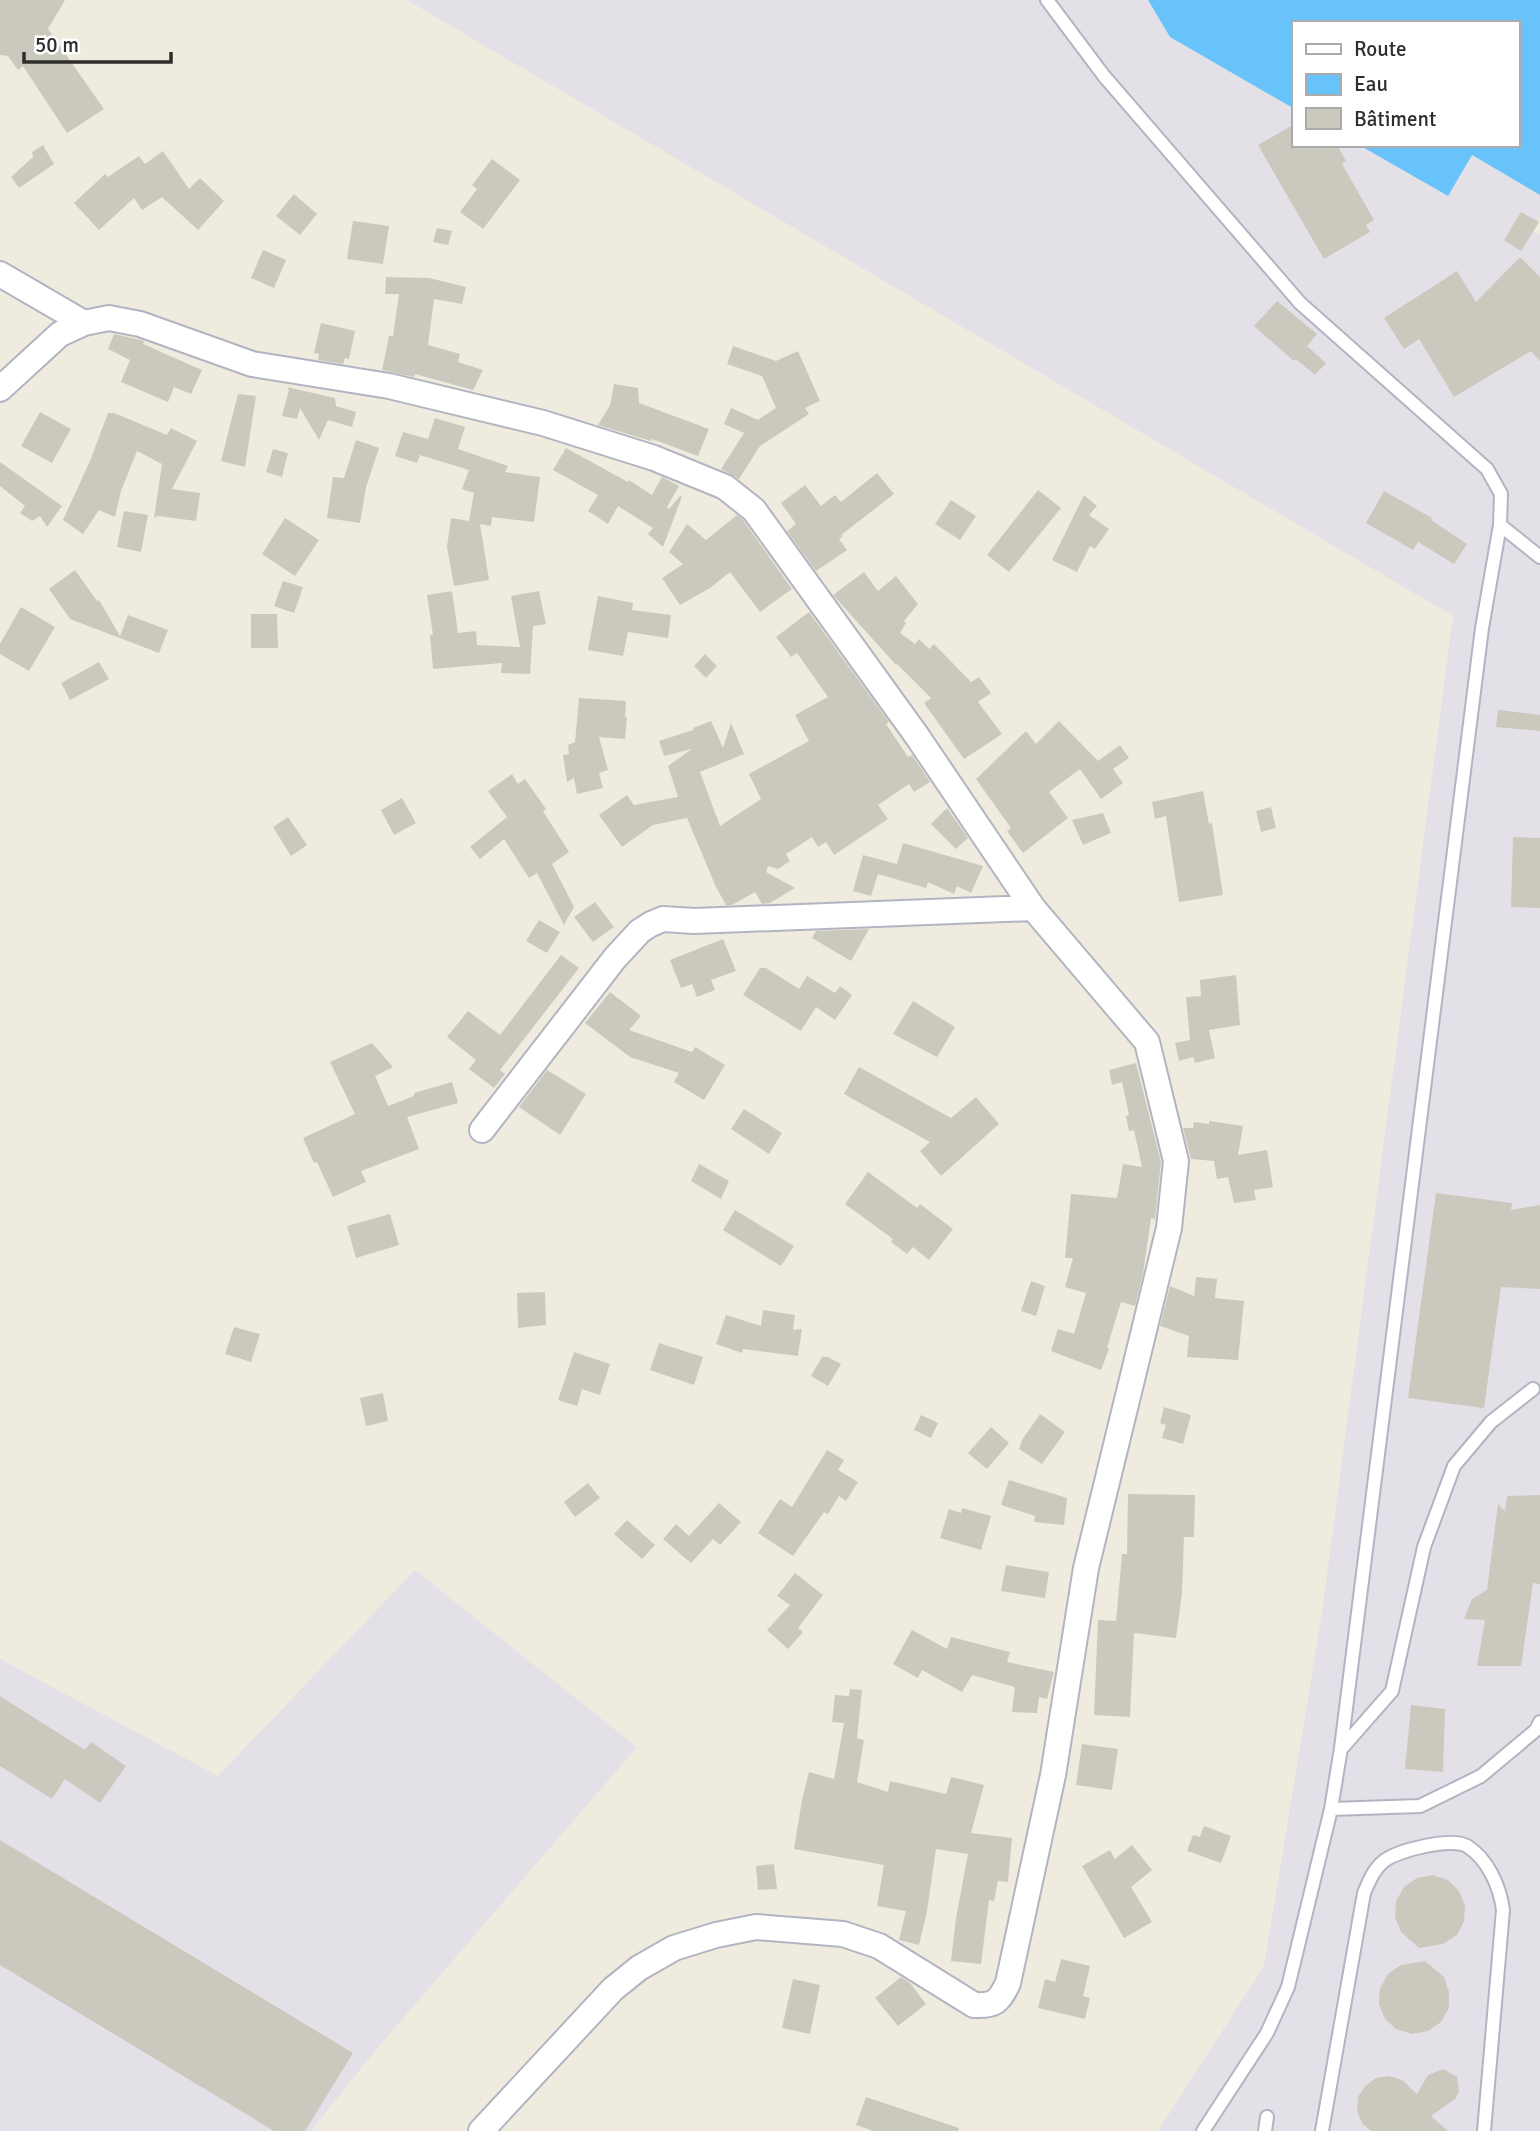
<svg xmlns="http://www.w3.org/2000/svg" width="1540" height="2131" viewBox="0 0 1540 2131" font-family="Signika,sans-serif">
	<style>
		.industrial { fill: #e3e0e8 }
		.water { fill: #69c3fb }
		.building { fill: #cbc9bd }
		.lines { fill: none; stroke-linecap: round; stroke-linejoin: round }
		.lane-casing { stroke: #b3b4c2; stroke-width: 16 }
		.street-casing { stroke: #b3b4c2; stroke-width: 28 }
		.lane { stroke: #fff; stroke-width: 12 }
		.street { stroke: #fff; stroke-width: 24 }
	</style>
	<rect width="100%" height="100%" fill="#f0ebdf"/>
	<path class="industrial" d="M407,0h741l22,37 123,71v37h66l88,51 24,-41 69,40v22l-7,14 7,4v1896h-382l106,-165 58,-353 131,-997z
		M415,1570l222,177 -263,305 -63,79h-311v-472l218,117z"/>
	<path class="water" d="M1148,0h392v195l-68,-40 -24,41 -89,-51h158v-122h-224v85l-123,-71z"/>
	<path class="building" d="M0,0h65l-17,29 56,80 -37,24 -44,-67 -5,4 -10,-14 -8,-1z
		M1293,125v20h44l9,16 -4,3 32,56 -8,5 4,7 -46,27 -66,-114z
		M43,145l11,19 -35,24 -8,-11 22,-20 -1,-5z
		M163,151l26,38 11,-11 24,23 -26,29 -36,-33 -20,13 -8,-12 -35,32 -25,-27 31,-29 3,3 31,-21 6,8z
		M492,159l28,21 -37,49 -23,-17 17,-23 -5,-4z
		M294,194l23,20 -17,21 -24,-19z
		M1521,212l18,10 -18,29 -17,-11z
		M353,221l36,5 -6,38 -36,-5z
		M437,228l15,3 -4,14 -15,-3z
		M263,250l23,10 -12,28 -23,-10z
		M1520,257l20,20v84l-9,-10 -77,46 -35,-58 -15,10 -20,-31 73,-47 19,31z
		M386,277l43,1 37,9 -4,17 -28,-5 -6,46 32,9 -2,8 25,8 -10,20 -58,-16 -1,3 -32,-7 7,-34h4l6,-42h-14z
		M1277,301l40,33 -10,12 19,17 -11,12 -19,-16 -2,2 -40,-35z
		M321,323l34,8 -6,28 -4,-1 -2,6 -25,-4 1,-6 -5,-1z
		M114,334l27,6 3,1 -1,3 59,26 -11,24 -17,-7 -6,15 -47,-20 9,-22 -22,-11z
		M733,346l43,15 22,-10 22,50 -15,7 4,6 -49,32 -21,33 -18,-10 23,-36 -20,-9 7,-16 27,12 18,-12 -14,-32 -35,-12z
		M614,384l24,4 1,15 70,26 -11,27 -46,-17 -1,2 -53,-16 12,-20z
		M287,387l48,11 1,8 20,6 -4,15 -24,-7 -9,20 -19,-32 -3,11 -15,-3 7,-26z
		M238,394l18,2 -11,71 -24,-6z
		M40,412l31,17 -19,34 -31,-17z
		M108,413h6l53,22 4,-7 26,13 -25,48 28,4 -4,28 -38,-5 -4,2 8,-54 -25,-13 -16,40 -6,26 -16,-7 -16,24 -20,-14 27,-59z
		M435,418l30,9 -7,22 50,17 -3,6 35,5 -6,45 -42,-5 -1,9 -11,-2 9,56 -35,6 -7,-39 4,-29 18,3 5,-28 -12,-4 7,-19 -49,-15 -3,8 -22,-7 8,-24 25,7z
		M356,440l23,8 -13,39 -6,36 -33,-5 6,-41 11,1z
		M566,448l62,34 1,-2 23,15 10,-18 17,9 -12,21 2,2 11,-13 2,1 -19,50 -15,-13 5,-6 -35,-22 -10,18 -20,-13 10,-16 -45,-25z
		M273,449l15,4 -6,24 -16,-5z
		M0,462l62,44 -15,21 -7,-11 -8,5 -12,-8 5,-7 -25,-20z
		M877,473l17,21 -53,41 2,1 -4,3 8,11 -31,21 -29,-40 9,-7 -15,-21 24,-18 16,21 14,-11 6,7z
		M1038,490l23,18 -52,64 -22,-17z
		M1384,491l48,27 -1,2 36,24 -13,20 -36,-22 -5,8 -47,-27z
		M1084,495l13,11 -8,9 20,14 -14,20 -5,-3 -13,26 -25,-12z
		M951,500l25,16 -16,24 -25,-16z
		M124,511l24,4 -7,37 -24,-5z
		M737,515l6,5 49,69 -32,23 -30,-40 -20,16 -30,17 -18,-27 21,-14 -14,-12 18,-28 19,16z
		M285,518l34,22 -24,36 -33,-22z
		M75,570l22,31 2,-1 21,36 8,-21 40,15 -9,23 -89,-34 -21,-30z
		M864,572l14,19 18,-15 22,28 -14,17 2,2 -6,10 15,11 4,-5 10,10 5,-5 37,38 8,-5 12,16 -13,9 24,32 -38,25 -40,-56 7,-5 -34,-34 -1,1 -63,-70z
		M283,581l20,6 -9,26 -20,-7z
		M452,591l6,42 18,-2 1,14 43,2 -9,-51 28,-5 7,33 -13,2 -3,48 -29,-1 1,-10 -69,6 -3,-34h3l-6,-40z
		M598,596l35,7 -1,7 39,5 -3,23 -40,-6 -5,24 -35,-6z
		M21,607l34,20 -26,44 -29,-17v-10z
		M809,612l80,110 -3,2 22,33 4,-2 18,27 -16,10 -5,-8 -31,21 10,14 -54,36 -8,-13 -8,5 -6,-10 -26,17 4,7 -12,8 -10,-3 -2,6 29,16 -25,15 -8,1 -7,-12 -23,13h-6l-10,-18 -29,-69 -34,7 -31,22 -23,-32 28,-20 7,10 44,-8 -10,-31 24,-17 -28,7 -5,-15 34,-11v-2l18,-7 12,27 8,-25 13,31 -44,18 20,54 41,-27 -12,-25 60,-33 -14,-26 33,-18 -31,-44 -6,4 -15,-20z
		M251,614h26l1,34h-27z
		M705,654l12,12 -11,12 -12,-12z
		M99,662l10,17 -39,21 -9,-17z
		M579,698l47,3 -1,16h2l-2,22 -26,-2 9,33 -9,3 4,15 -26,6 -3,-16 -7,4 -4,-27 6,-1 -1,-9 7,-3z
		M1498,710l42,5v16l-44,-4z
		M1059,721l39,40 22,-16 9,13 -16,11 10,14 -22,16 -21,-30 -31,23 19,26 -45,35 -16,-22 4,-3 -35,-49 50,-48 10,13z
		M512,774l6,10 7,-5 21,30 -3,2 26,41 -17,12 22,43 -10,18 -27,-52 -8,5 -25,-39 -24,20 -10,-12 37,-30 -19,-26z
		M1203,791l6,33 3,-1 11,72 -44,7 -13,-86 -11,3 -3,-17z
		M402,798l14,25 -22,12 -13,-25z
		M1271,807l5,21 -15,4 -5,-21z
		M947,808l21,30 -12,11 -25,-25z
		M1103,813l8,20 -28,12 -11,-25z
		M288,817l19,28 -16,11 -18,-29z
		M1513,837l27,1v70l-29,-1z
		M903,843l80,23 -12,27 -14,-7 -3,8 -26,-12 -2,6 -48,-14 -7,22 -18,-5 10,-36 34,9z
		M595,902l19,25 -21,15 -19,-25z
		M539,920l21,12 -13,21 -21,-12z
		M869,929l-18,32 -39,-23 4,-7z
		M723,939l13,32 -25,9 4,10 -18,7 -5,-13 -11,4 -11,-28z
		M561,955l18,13 -79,102 5,4 -11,14 -25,-19 7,-9 -29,-23 21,-26 32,24z
		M760,968h6l33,21 8,-13 28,17 5,-7 12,9 -17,25 -19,-13 -15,24 -58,-36z
		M1236,975l4,50 -31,5 6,28 -20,5 -2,-6 -14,4 -4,-18 15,-3 -4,-43 15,-1 -1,-16z
		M610,992l31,24 -12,14 63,22 3,-5 30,18 -21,35 -30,-18 5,-9 -49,-16 -45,-34z
		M913,1001l42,26 -18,30 -44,-23z
		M372,1043l21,24 -18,9 13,30 26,-10v-3l38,-11 6,21 -51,14 12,32 -58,22 5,11 -33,15 -16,-35 -3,1 -11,-25 52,-24 -25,-52z
		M1136,1063l25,99 -6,57 -4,-1 -8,56 -8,32 -14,-4 -14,46 2,1 -8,21 -50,-19 7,-22 16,5 12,-41 -21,-6 8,-29h-8l6,-64 46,4 6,-34 19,3 -8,-37 -5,1 -3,-15 3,-1 -7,-33 -10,3 -3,-15z
		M859,1067l92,51 25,-21 23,27 -58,52 -21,-25 10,-9 -86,-48z
		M547,1070l39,24 -26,41 -41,-28z
		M744,1109l38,24 -13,21 -38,-25z
		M1209,1121l34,5 -5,29 29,-5 6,37 -19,3 2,10 -22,3 -6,-26 -11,2 -3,-18 -23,-2 -8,-31h10l1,-6 15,2z
		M699,1164l30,17 -8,18 -30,-18z
		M868,1172l49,36 3,-4 33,25 -24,31 -16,-13 -6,7 -16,-12 2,-3 -48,-35z
		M1436,1193l76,10 -1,7 29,-5v84l-39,-2 -17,121 -76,-10z
		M735,1210l59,36 -13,20 -58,-36z
		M390,1214l9,31 -43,13 -9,-32z
		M1196,1277l21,2 -2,19 29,3 -6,59 -51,-3 2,-21 -29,-10 10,-40 24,10z
		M1031,1281l14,5 -9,30 -15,-5z
		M545,1292l1,33 -28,3 -1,-35z
		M763,1310l32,5 -2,15 9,-1 -4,27 -55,-7 -1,4 -26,-9 10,-29 35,11z
		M234,1327l26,7 -9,28 -26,-8z
		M659,1343l44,14 -9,28 -44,-15z
		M574,1352l36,12 -10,31 -18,-6 -5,17 -19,-6z
		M822,1357h6l13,7 -13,22 -17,-10z
		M383,1393l5,28 -22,5 -6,-28z
		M1164,1407l27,8 -8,29 -21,-6 4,-13 -6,-2z
		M1040,1414l25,18 -23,32 -23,-15 3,-9z
		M921,1415l17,8 -7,15 -17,-8z
		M991,1427l18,16 -22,26 -19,-16z
		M827,1450l17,10 -6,10 20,12 -12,19 -7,-5 -11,18 -4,-2 -31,44 -35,-23 22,-34 12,8z
		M1009,1480l58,18 -3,27 -30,-3 1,-6 -34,-11z
		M588,1483l12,15 -25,19 -11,-15z
		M1128,1494l67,1 -1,42h-10l-2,56 -6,45 -42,-5 -4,84 -36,-2 4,-95 18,1 6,-67h5z
		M1540,1495v89l-7,-1 -12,83h-44l8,-46 -21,-1 8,-20 15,-9 11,-86 7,7 2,-15z
		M719,1503l22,19 -21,23 -7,-6 -22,24 -28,-24 13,-15 13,12z
		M962,1508l29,8 -10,34 -41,-12 9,-29 12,4z
		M627,1520l28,25 -13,14 -28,-25z
		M1006,1565l43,7 -4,26 -44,-7z
		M795,1573l28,22 -25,33 5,4 -15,17 -21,-19 23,-25 -13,-9z
		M912,1630l35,19 4,-12 59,15 -3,10 47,10 -7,27 -8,-2 -2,16 -25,-1 3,-25 -43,-12 -10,17 -40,-22 -4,8 -25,-14z
		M850,1689l12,1 -5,48 7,2 -7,42 31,10 2,-11 56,13 5,-17 33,8 -13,48 41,5 -4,44 -10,-1 -4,20 -5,-1 -8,64 -30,-3 5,-43 12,-64 -32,-5 -9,62 -8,34 -20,-5 7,-29 -29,-5 7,-41 -90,-16 8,-49 7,-28 25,7 10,-56 -12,-1 3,-27 14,1z
		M0,1696l85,54 6,-8 35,24 -26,37 -35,-24 -13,20 -52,-33z
		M1411,1705l34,4 -2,63 -38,-3z
		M1082,1744l36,5 -6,41 -36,-5z
		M1204,1826l27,10 -10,27 -34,-12 6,-16 7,2z
		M0,1840l353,213 -48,78h-31l-274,-166z
		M1132,1845l20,25 -21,17 21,35 -28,16 -42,-72 28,-16 5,9z
		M774,1864l3,25 -19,1 -2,-24z
		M1432,1875l16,5 11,11 6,14 -1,16 -7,14 -14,9 -24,4 -18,-16 -6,-15 1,-16 8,-14 13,-9z
		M1061,1959l29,7 -7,30 7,2 -5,21 -47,-11 7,-29 10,3z
		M1425,1961l19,16 5,15v16l-8,14 -13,9 -16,3 -16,-5 -11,-10 -6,-15 1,-16 8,-14 13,-9z
		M901,1977l9,6 16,21 -28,22 -23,-28z
		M793,1979l27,6 -10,49 -28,-6z
		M1443,2069l14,8 2,15 -4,7 -24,17 17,15h-77l-9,-8 -5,-12 1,-14 7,-11 11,-8 13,-2 13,4 15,14 11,-19z
		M866,2097l93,31 -1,3h-85l-17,-6z"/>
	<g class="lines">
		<g class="lane-casing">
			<path id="lane" d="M1047,0l57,76 196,227 187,166 14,25 -1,31 -18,103 -141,1120 -10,61 -43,178 -21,46 -64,98
				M1500,525l40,32
				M1342,1748l50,-57 32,-144 30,-81 37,-44 42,-33
				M1331,1809l89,-3 61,-30 55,-46 4,-8
				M1265,2131l2,-14
				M1322,2131l42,-238c5,-12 10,-24 20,-32 14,-11 68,-24 83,-15 21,13 33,41 36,64l-19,221"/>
		</g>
		<g class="street-casing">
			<path id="street" d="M0,274l84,49
				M0,389l60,-55 24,-11 25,-5 31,6 112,40 137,22 154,37 111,35 71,29 29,23 163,226 116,172 114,134 29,119 -7,67 -83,340 -33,207 -45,208c-9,19 -13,23 -34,22l-95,-59 -36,-12 -87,-7 -40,8 -42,13 -35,20 -26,21 -132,142
				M482,1130l133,-172 25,-27 11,-7 12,-5 31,2 339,-13"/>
		</g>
		<use href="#lane" class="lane"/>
		<use href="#street" class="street"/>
	</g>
	<rect x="1292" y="21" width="228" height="126" fill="#ffffff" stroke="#ababab" stroke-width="2"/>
	<rect x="1306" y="44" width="35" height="10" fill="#ffffff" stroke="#ababab" stroke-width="2"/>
	<text x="1354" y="56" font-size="21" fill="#2e2e2e">Route</text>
	<rect x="1306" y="74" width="35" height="21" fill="#69c3fb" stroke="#ababab" stroke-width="2"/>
	<text x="1354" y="91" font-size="21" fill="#2e2e2e">Eau</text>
	<rect x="1306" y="108" width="35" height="21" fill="#cbc9bd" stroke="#ababab" stroke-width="2"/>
	<text x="1354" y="126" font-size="21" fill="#2e2e2e">Bâtiment</text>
	<path d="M24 52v10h147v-10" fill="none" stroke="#2e2e2e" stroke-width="3.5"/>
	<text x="35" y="52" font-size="21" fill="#2e2e2e" stroke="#ffffff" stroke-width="5" paint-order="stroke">50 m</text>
</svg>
